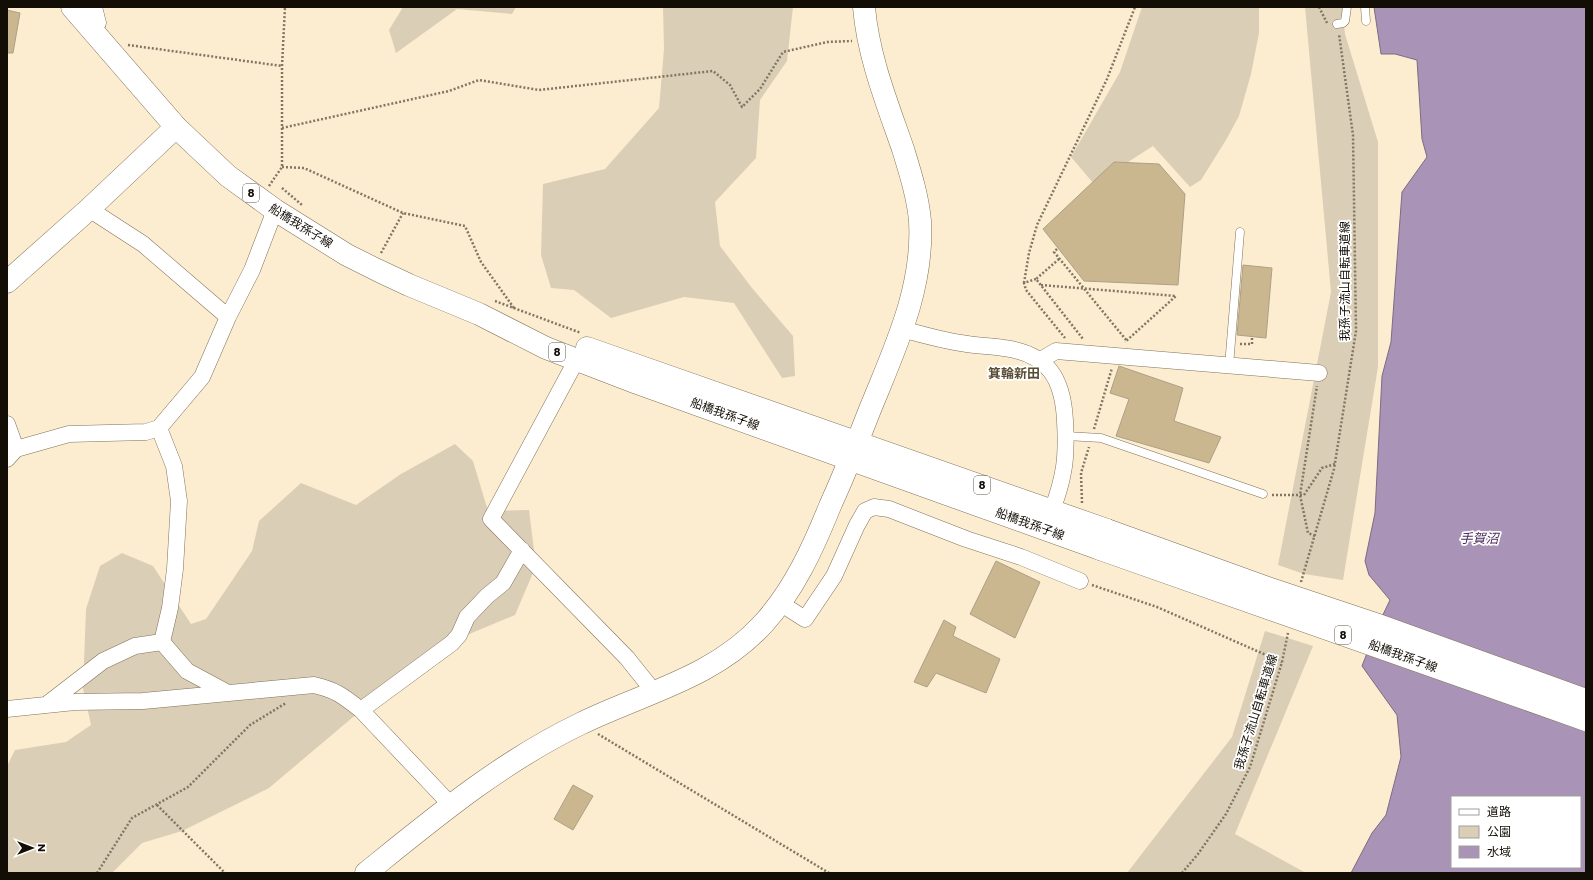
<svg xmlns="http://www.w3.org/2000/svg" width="1593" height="880" viewBox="0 0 1593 880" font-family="Poppins,'Noto Sans JP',sans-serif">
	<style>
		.green { fill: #dbceb6 }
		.water { fill: #a993b7; stroke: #7c6b82; fill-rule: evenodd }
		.building { fill: #cab790; stroke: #aea085 }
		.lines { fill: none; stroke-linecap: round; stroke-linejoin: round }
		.lane-casing { stroke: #807258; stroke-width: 9 }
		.street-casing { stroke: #807258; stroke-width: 17 }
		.secondary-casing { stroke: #807258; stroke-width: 23 }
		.primary-casing { stroke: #807258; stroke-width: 23 }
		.path { stroke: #807664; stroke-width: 2.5; stroke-dasharray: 2 2; stroke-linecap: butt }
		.lane { stroke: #fff; stroke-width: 8 }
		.street { stroke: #fff; stroke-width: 16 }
		.secondary { stroke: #fff; stroke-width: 22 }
		.primary { stroke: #fff; stroke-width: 22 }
		.primary-bridge-casing { stroke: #807258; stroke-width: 23; stroke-linecap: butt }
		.primary-bridge { stroke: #fff; stroke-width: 22 }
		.labels { text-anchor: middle; stroke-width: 3.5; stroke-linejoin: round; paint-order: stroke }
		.shield { fill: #fff; stroke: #5a5650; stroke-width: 1 }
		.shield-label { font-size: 11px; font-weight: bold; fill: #130e05 }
		.street-label { font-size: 12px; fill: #130e05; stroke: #fff }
		.neighbourhood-label { font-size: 13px; font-weight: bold; fill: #594c33; stroke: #fff }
		.water-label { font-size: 13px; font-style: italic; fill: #4b2d5d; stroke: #fff }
	</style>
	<rect width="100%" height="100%" fill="#fcedd0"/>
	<path class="green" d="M403,7h113l-4,7 -55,-5 -61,44 -7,-23z
		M663,7h130l-6,54 -27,39 -4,58 -41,44 5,44 32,42 41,48 2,40 -13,2 -48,-75 -50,-6 -73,21 -37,-28 -23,-2 -10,-33 2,-71 62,-15 54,-61 5,-59z
		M1142,7h117v26l-8,41 -12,42 -13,24 -25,40 -11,7 -37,-41 -59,38 -23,-27 49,-85z
		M1305,7h37l3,27 33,108v225l-35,213 -39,-6 -26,-9 53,-273z
		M455,444l18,17 15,50 41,-1 7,56 -21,49 -48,20 -25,7 -173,146 -87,43 -40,12 -30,30h-105v-107l8,-16 51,-8 25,-17 -8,-37 3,-79 14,-43 22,-13 31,13 38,58 15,-5 46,-68 7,-30 42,-38 55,22 45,-31z
		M1265,631l48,15 -78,188 71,39h-179l105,-136z"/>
	<path class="water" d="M1374,7h212v866h-235l21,-40 14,-18 15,-58 -4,-42 -35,-49 16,-41 12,-25 -21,-25 -4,-14 10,-48 7,-137 9,-34 11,-150 25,-35 -5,-18 -5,-79 -22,-6h-14zM1452,797h128v70h-128z"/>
	<path class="building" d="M7,10l13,3 -7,40h-6z
		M1114,162l45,2 26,30 -7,91 -94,-4 -41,-52z
		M1243,265l29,3 -6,70 -29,-3z
		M1119,366l64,22 -9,33 47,16 -12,26 -93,-27 13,-37 -19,-6z
		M996,561l44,21 -25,56 -45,-24z
		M944,620l12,7 -3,9 47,23 -14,34 -50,-20 -9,14 -13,-5z
		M573,785l20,11 -20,34 -19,-11z"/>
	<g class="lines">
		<g class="lane-casing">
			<path id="lane" d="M1365,7l1,14
				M1337,24l6,-1 2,-2 2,-14
				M1229,366l11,-134
				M1066,436l35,2 162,56"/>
		</g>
		<g class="street-casing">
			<path id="street" d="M91,29l7,-6 -4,-16
				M89,209l54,35 85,73
				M902,329c21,6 43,12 65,15 12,2 25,2 37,4 44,6 59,30 61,73 2,35 0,55 -13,89
				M577,359l-86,160 136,139 28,35
				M1039,361l17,-10 263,22
				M7,424l9,25
				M159,428l15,38 5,35 -4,68 -5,39 -8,34
				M7,459l9,-10 53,-15 77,-2 13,-4 43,-51 26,-60 24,-47 23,-60
				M780,603l25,16 29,-43 23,-51 8,-14 9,-4 15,2 77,30 55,18 59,24
				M46,705l57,-44 32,-15 27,-4 25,29 41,22
				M7,709l68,-7 68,-1 171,-16c22,5 29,11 47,25l90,95
				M361,710l91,-67 7,-8 8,-18 20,-21 16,-13 19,-33"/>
		</g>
		<g class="secondary-casing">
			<path id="secondary" d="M7,282l82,-73 87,-82
				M366,873c68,-55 135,-111 214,-149 63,-31 134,-46 183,-100 31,-34 50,-76 67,-118 14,-31 27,-63 39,-94 25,-62 55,-123 51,-191 -2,-24 -10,-49 -17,-72 -16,-46 -35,-93 -39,-142"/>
		</g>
		<g class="primary-casing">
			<path id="primary" d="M72,7l104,120 52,49 47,34 72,45 30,15 32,15 70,29 67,34 91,35 463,166
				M587,348l520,182"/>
		</g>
		<path class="path" d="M1319,7l8,16
			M128,45l154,21
			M282,128l167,-37 30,-11 60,10 174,-19 17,14 12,22 18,-18 23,-37 44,-10 25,-1
			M282,167l22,1 99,45 62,13 16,36 33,46
			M269,186l13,-19v-101l3,-59
			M282,188l20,17
			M1057,249l-3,3 73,89
			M381,253l22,-40
			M1059,259l-23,20 47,60
			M1036,279l-12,4 2,7 39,48
			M1024,283l5,-30 8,-28 70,-146 28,-72
			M1041,285l135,11 -51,46
			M495,301l86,32
			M1240,344h12v-8
			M1094,429l18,-61
			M1272,495h32l18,-27 13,-4
			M1082,503l-1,-30 8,-26
			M1315,536l-7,-3 -8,-38 17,-109
			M1301,582l33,-113 22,-138 -3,-196 -14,-101
			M1092,585l65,22 125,55
			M598,734l231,139
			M157,805l68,68
			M97,873l35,-55 56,-31 62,-62 36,-22
			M1182,873l16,-19 28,-40 24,-47 32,-105 6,-29"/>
		<use href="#lane" class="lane"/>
		<use href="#street" class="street"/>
		<use href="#secondary" class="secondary"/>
		<use href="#primary" class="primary"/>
		<g class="primary-bridge-casing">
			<path id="primary-bridge" d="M1107,530l161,58 110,37 208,75
				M1100,549l486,171"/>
		</g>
		<use href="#primary-bridge" class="primary-bridge"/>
	</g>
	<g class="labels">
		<g class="shield">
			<rect x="243" y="184" width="16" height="18" rx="3"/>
			<rect x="549" y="343" width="16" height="18" rx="3"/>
			<rect x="974" y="476" width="16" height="18" rx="3"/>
			<rect x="1335" y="626" width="16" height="18" rx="3"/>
		</g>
		<g class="shield-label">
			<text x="251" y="197">8</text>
			<text x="557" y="356">8</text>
			<text x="982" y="489">8</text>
			<text x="1343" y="639">8</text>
		</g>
		<g class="street-label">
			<text transform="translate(301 226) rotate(32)" y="4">船橋我孫子線</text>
			<text transform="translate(1345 281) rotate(-90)" y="4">我孫子流山自転車道線</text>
			<text transform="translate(725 414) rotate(20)" y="4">船橋我孫子線</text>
			<text transform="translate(1030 524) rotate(20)" y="4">船橋我孫子線</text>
			<text transform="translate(1403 656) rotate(20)" y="4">船橋我孫子線</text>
			<text transform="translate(1256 712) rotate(-73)" y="4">我孫子流山自転車道線</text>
		</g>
		<g class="neighbourhood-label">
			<text x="1014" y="378">箕輪新田</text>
		</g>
		<g class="water-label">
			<text x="1479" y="543">手賀沼</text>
		</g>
	</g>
	<rect width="1593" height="880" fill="none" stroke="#130e05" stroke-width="16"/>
	<rect x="1451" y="796" width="130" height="72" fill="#ffffff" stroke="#a19f9b"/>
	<rect x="1459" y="809" width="20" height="6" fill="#ffffff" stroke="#a19f9b"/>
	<text x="1487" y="816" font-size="12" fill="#130e05">道路</text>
	<rect x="1459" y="826" width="20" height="12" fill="#dbceb6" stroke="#a19f9b"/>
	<text x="1487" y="836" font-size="12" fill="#130e05">公園</text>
	<rect x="1459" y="846" width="20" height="12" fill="#a993b7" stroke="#a19f9b"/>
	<text x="1487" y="856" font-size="12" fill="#130e05">水域</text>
	<g transform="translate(32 848) rotate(90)" stroke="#ffffff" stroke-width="3" paint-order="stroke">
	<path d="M0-3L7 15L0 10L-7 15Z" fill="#130e05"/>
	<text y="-6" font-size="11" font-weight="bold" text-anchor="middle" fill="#130e05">N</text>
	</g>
</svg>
